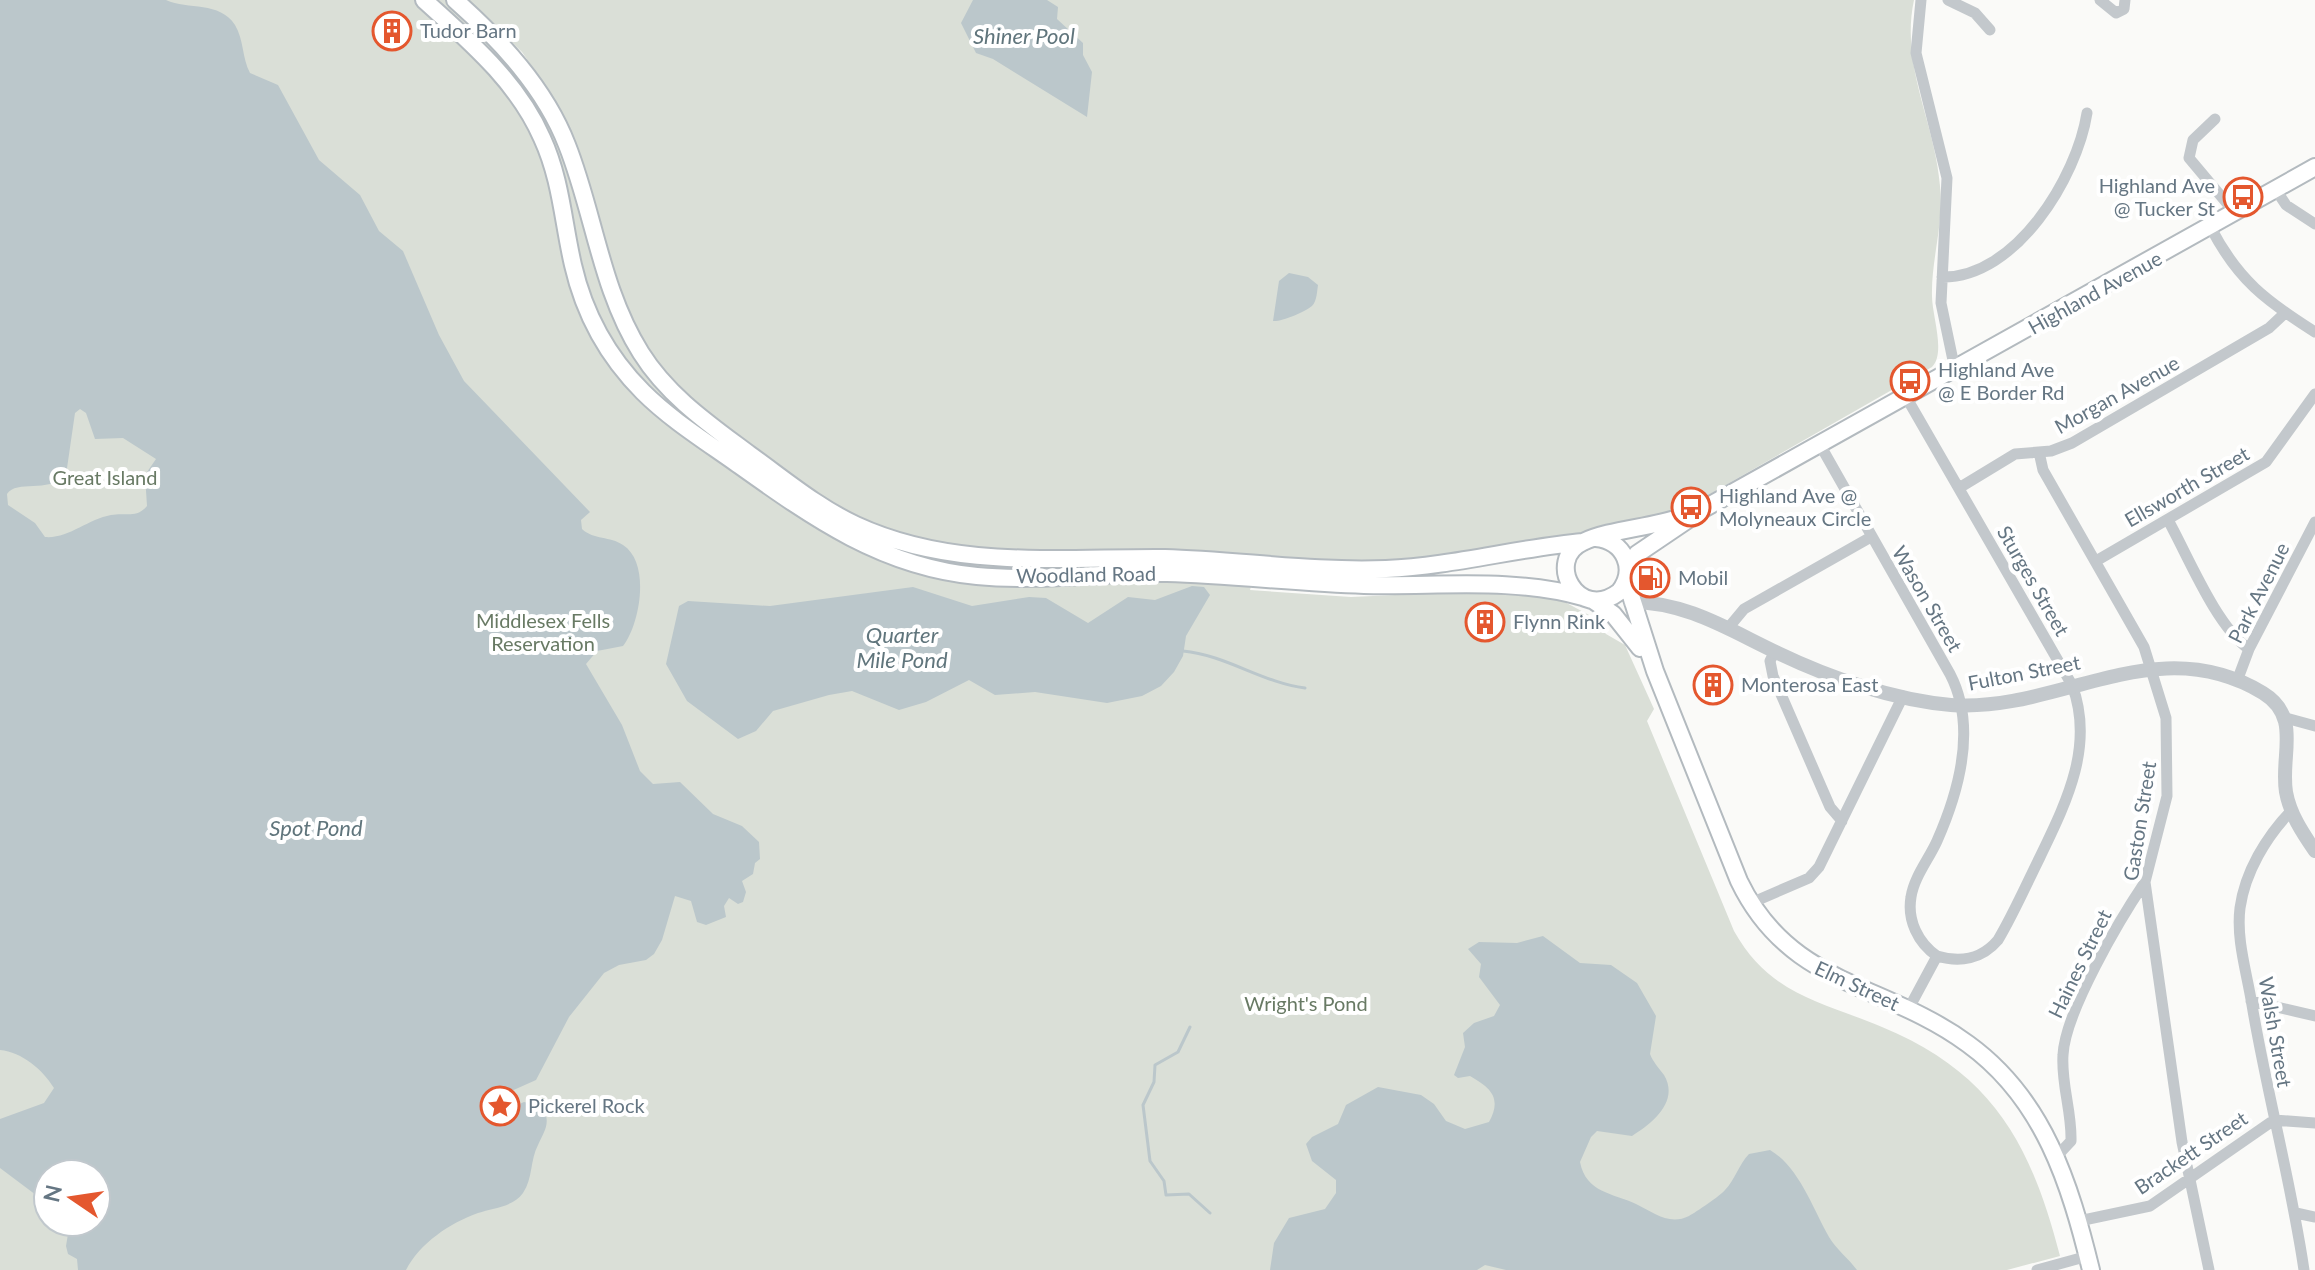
<svg xmlns="http://www.w3.org/2000/svg" width="2315" height="1270" viewBox="0 0 2315 1270" font-family="Lato,sans-serif">
	<style>
		.green { fill: #dadfd7; fill-rule: evenodd }
		.water { fill: #bbc7cb; fill-rule: evenodd }
		.lines { fill: none; stroke-linecap: round; stroke-linejoin: round }
		.stream { stroke: #bbc7cb; stroke-width: 3 }
		.secondary-casing { stroke: #b3babf; stroke-width: 20 }
		.minor { stroke: #c3c8cc; stroke-width: 11 }
		.tertiary { stroke: #c3c8cc; stroke-width: 14 }
		.secondary { stroke: #fff; stroke-width: 16 }
		.labels { text-anchor: middle; stroke-width: 8; stroke-linejoin: round; paint-order: stroke }
		.poi-label { font-size: 20px; fill: #657683; stroke: #fff; text-anchor: start }
		.street-label { font-size: 20px; fill: #657683; stroke: #fff }
		.park-label { font-size: 20px; fill: #687a64; stroke: #fff }
		.water-label { font-size: 22px; font-style: italic; fill: #60757c; stroke: #fff }
	</style>
	<rect width="100%" height="100%" fill="#fafaf8"/>
	<path class="green" d="M0,0h465l42,38 37,46 -22,-32 -54,-52h1446c-14,66 21,122 26,186 4,38 -9,74 -8,110 0,20 14,57 0,71l-264,151 -14,4 -223,37 -80,4 -91,-7 -10,34 101,7 133,-6 77,9 28,15 17,19 19,11 29,64 -7,12 87,210c36,64 86,70 148,96 111,46 149,117 178,229l-53,14h-2007zM48,1174h48v48h-48z"/>
	<path class="water" d="M0,0h166c22,10 54,1 69,25 9,15 7,33 15,48l28,12 41,75 41,35 19,36 24,20 36,84 25,46 126,131 -9,8 1,9c12,11 28,7 41,16 28,18 17,79 0,101l-26,5 -11,13 36,61 18,46 13,13 27,-2 33,32 29,12 17,16 1,17 -5,4 -2,11 -11,7 4,11 -3,10 -5,2 -9,-6 -5,8 2,11 -20,8 -9,-3 -6,-21 -16,-5 -13,44 -8,14 -8,6 -27,5 -15,8 -35,44 -33,63 -45,20 -5,10 6,6 32,-14 17,4c11,15 4,24 -3,39 -8,15 -5,33 -15,48 -10,14 -30,15 -45,20 -28,10 -58,30 -72,57h-328l-1,-11 -9,-5 -2,-8 4,-24h26v-48h-48v30l-48,-36v-49l44,-16 10,-15c-11,-18 -32,-36 -54,-38zM80,409l6,4 9,26 28,-1 33,21 -11,16 2,31c-11,13 -21,6 -36,9 -23,4 -43,24 -66,22l-10,-14 -27,-18 -1,-11c10,-15 40,0 59,-19l9,-62z
		M973,0h74l11,7 -1,12 26,24v12l9,17 -5,45 -94,-58 -17,-6 -15,-30z
		M1289,273l19,4 10,8c-1,6 -1,16 -6,21 -7,6 -31,16 -39,15l6,-40z
		M1192,586l12,1 6,8 -24,41 -3,20 -9,16 -13,14 -19,10 -35,7 -72,-11 -40,3 -26,-15 -43,22 -27,8 -47,-19 -23,4 -56,16 -17,20 -18,8 -51,-38 -21,-37 13,-58 9,-5 82,5 143,-19 59,19 57,-9 17,1 42,25 40,-26 27,3z
		M1543,936l37,27 31,2 26,18 19,33 -6,38c3,8 9,14 14,21 16,27 -13,49 -32,61l-35,-5 -6,6 -11,25c6,31 33,31 56,42 17,8 33,22 53,12 7,-4 31,-20 36,-26 10,-10 14,-26 24,-36l21,-4c29,17 43,59 59,87 8,13 19,21 28,33h-351l-21,-5 -8,5h-207l4,-27 15,-25 36,-9 11,-16v-13l-24,-19 -6,-17 6,-7 26,-13 8,-19 32,-18 43,8 13,9 12,17 19,8 24,-7c14,-25 0,-35 -19,-46l-12,2 -4,-3 11,-28 -2,-14 11,-10 20,-7 6,-11 -21,-28 2,-13 -13,-15 11,-7 38,1z"/>
	<g class="lines">
		<path class="stream" d="M1183,651c43,4 80,32 122,37
			M1190,1027l-12,25 -23,13 -1,17 -11,23 7,56 14,20 2,14 23,-1 21,19"/>
		<g class="secondary-casing">
			<path id="secondary" d="M424,0c45,41 93,81 118,138 19,41 21,84 31,127 11,48 35,92 70,127 27,27 62,49 93,71 76,54 145,104 241,113 63,6 127,-4 190,-3 66,2 132,10 197,12 73,2 148,-8 219,12
				M455,0c45,40 90,88 112,145 27,68 34,145 74,208 27,43 68,71 108,101 35,25 68,53 107,71 97,45 205,32 309,33 73,2 147,14 221,11 66,-3 131,-21 197,-27
				M1596,538c29,3 41,32 23,54 -41,31 -75,-32 -36,-50 27,-13 68,-14 98,-25
				M1628,570l9,-16 68,-46 610,-341
				M1626,580l29,91 84,210c51,106 145,101 229,163 76,55 102,140 123,226
				M1594,601l19,13 27,34"/>
		</g>
		<path class="minor" d="M1921,0l-5,53 31,125 -6,125 14,67
			M1948,0l27,13 15,17
			M2100,0l16,13 8,-4 1,-9
			M2215,119l-22,21 -4,18 47,56
			M2276,190l10,15 29,19
			M2211,228c27,52 55,73 104,104
			M1942,277c74,1 135,-100 145,-164
			M1905,395l167,290c23,61 -6,118 -32,172 -14,28 -26,56 -42,83 -16,19 -38,23 -61,16l-29,54
			M1819,443l131,231c27,52 10,115 -13,167 -8,18 -23,36 -26,56 -4,23 7,46 26,59
			M2039,452l4,18 101,177 22,71 1,78 -22,86 37,260 27,128
			M1959,488l56,-34 36,-3 21,-8 197,-115 16,-15
			M2168,520c20,36 48,106 81,129
			M2096,561l170,-99 49,-68
			M1729,627l15,-18 127,-72
			M1775,651l-5,10 3,15 57,131 12,14
			M2237,681l12,-32 66,-127
			M2286,718l29,8
			M2291,811c-25,26 -46,61 -51,97 -4,32 7,65 12,97 15,89 39,176 52,265
			M1751,903l58,-25 10,-11 84,-171
			M2251,1001l64,15
			M2057,1156l14,-15c1,-29 -10,-57 -8,-86 2,-43 57,-136 82,-173
			M2296,1213l19,4
			M2079,1221l71,-15 124,-86 41,3
			M2037,1270l51,-14"/>
		<path class="tertiary" d="M1631,602c56,0 98,28 147,51 52,25 116,47 173,52 109,8 204,-77 312,-12 39,24 17,62 23,99 4,22 16,40 29,59"/>
		<use href="#secondary" class="secondary"/>
	</g>
	<defs>
		<g id="building-ring" transform="scale(2)"><circle r="9.5" fill="#fff" stroke="#e4572e" stroke-width="1.5"/><path d="M-4-6H4V6H1V3H-1V6H-4ZM-2.5-4.3h1.7v1.8h-1.7ZM.8-4.3h1.7v1.8H.8ZM-2.5-1h1.7V.8h-1.7ZM.8-1h1.7V.8H.8Z" fill="#e4572e"/></g>
		<g id="bus-ring" transform="scale(2)"><circle r="9.5" fill="#fff" stroke="#e4572e" stroke-width="1.5"/><path d="M-5-6H5V4H4V6H2V4H-2V6H-4V4H-5ZM-3.5-4V0h7V-4ZM-3.5 1.2v1.5H-2V1.2ZM2 1.2v1.5H3.5V1.2Z" fill="#e4572e"/></g>
		<g id="fuel-ring" transform="scale(2)"><circle r="9.5" fill="#fff" stroke="#e4572e" stroke-width="1.5"/><path d="M-5.5-6h7V0h2V4h1.3V-2.5L3-4.5l.8-.8L6-3V5H2.5V1h-1V6h-7ZM-4.2-4.7v3.2H.2V-4.7Z" fill="#e4572e"/></g>
		<g id="sight-ring" transform="scale(2)"><circle r="9.5" fill="#fff" stroke="#e4572e" stroke-width="1.5"/><path d="M0-6L1.8-2.2L6-1.7L2.9 1.2L3.7 5.4L0 3.3L-3.7 5.4L-2.9 1.2L-6-1.7L-1.8-2.2Z" fill="#e4572e"/></g>
	</defs>
	<g fill-rule="evenodd">
		<use href="#building-ring" x="392" y="31"/>
		<use href="#bus-ring" x="2243" y="197"/>
		<use href="#bus-ring" x="1910" y="381"/>
		<use href="#bus-ring" x="1691" y="507"/>
		<use href="#fuel-ring" x="1650" y="578"/>
		<use href="#building-ring" x="1485" y="622"/>
		<use href="#building-ring" x="1713" y="685"/>
		<use href="#sight-ring" x="500" y="1106"/>
	</g>
	<g class="labels">
		<g class="poi-label">
			<text x="420" y="38">Tudor Barn</text>
			<text x="2215" y="193" text-anchor="end">Highland Ave<tspan x="2215" dy="23">@ Tucker St</tspan></text>
			<text x="1938" y="377">Highland Ave<tspan x="1938" dy="23">@ E Border Rd</tspan></text>
			<text x="1719" y="503">Highland Ave @<tspan x="1719" dy="23">Molyneaux Circle</tspan></text>
			<text x="1678" y="585">Mobil</text>
			<text x="1513" y="629">Flynn Rink</text>
			<text x="1741" y="692">Monterosa East</text>
			<text x="528" y="1113">Pickerel Rock</text>
		</g>
		<g class="street-label">
			<text transform="translate(2095 293) rotate(-29)" y="7">Highland Avenue</text>
			<text transform="translate(2117 395) rotate(-29)" y="7">Morgan Avenue</text>
			<text transform="translate(2187 487) rotate(-30)" y="7">Ellsworth Street</text>
			<text transform="translate(1086 575) rotate(-1)" y="7">Woodland Road</text>
			<text transform="translate(2033 581) rotate(60)" y="7">Sturges Street</text>
			<text transform="translate(2259 593) rotate(-63)" y="7">Park Avenue</text>
			<text transform="translate(1927 599) rotate(60)" y="7">Wason Street</text>
			<text transform="translate(2024 673) rotate(-11)" y="7">Fulton Street</text>
			<text transform="translate(2140 821) rotate(-81)" y="7">Gaston Street</text>
			<text transform="translate(2080 964) rotate(-64)" y="7">Haines Street</text>
			<text transform="translate(1857 986) rotate(25)" y="7">Elm Street</text>
			<text transform="translate(2275 1032) rotate(80)" y="7">Walsh Street</text>
			<text transform="translate(2191 1153) rotate(-34)" y="7">Brackett Street</text>
		</g>
		<g class="park-label">
			<text x="105" y="485">Great Island</text>
			<text x="543" y="628">Middlesex Fells<tspan x="543" dy="23">Reservation</tspan></text>
			<text x="1306" y="1011">Wright's Pond</text>
		</g>
		<g class="water-label">
			<text x="1024" y="44">Shiner Pool</text>
			<text x="902" y="643">Quarter<tspan x="902" dy="25">Mile Pond</tspan></text>
			<text x="316" y="836">Spot Pond</text>
		</g>
	</g>
	<g transform="translate(72 1198) rotate(283)"><circle r="38" fill="#ffffff" stroke="#c1c8cd" stroke-width="2"/>
	<path d="M0-6L14 30L0 20L-14 30Z" fill="#e4572e"/>
	<text y="-12" font-size="22" font-weight="bold" text-anchor="middle" fill="#657683">N</text>
	</g>
</svg>
